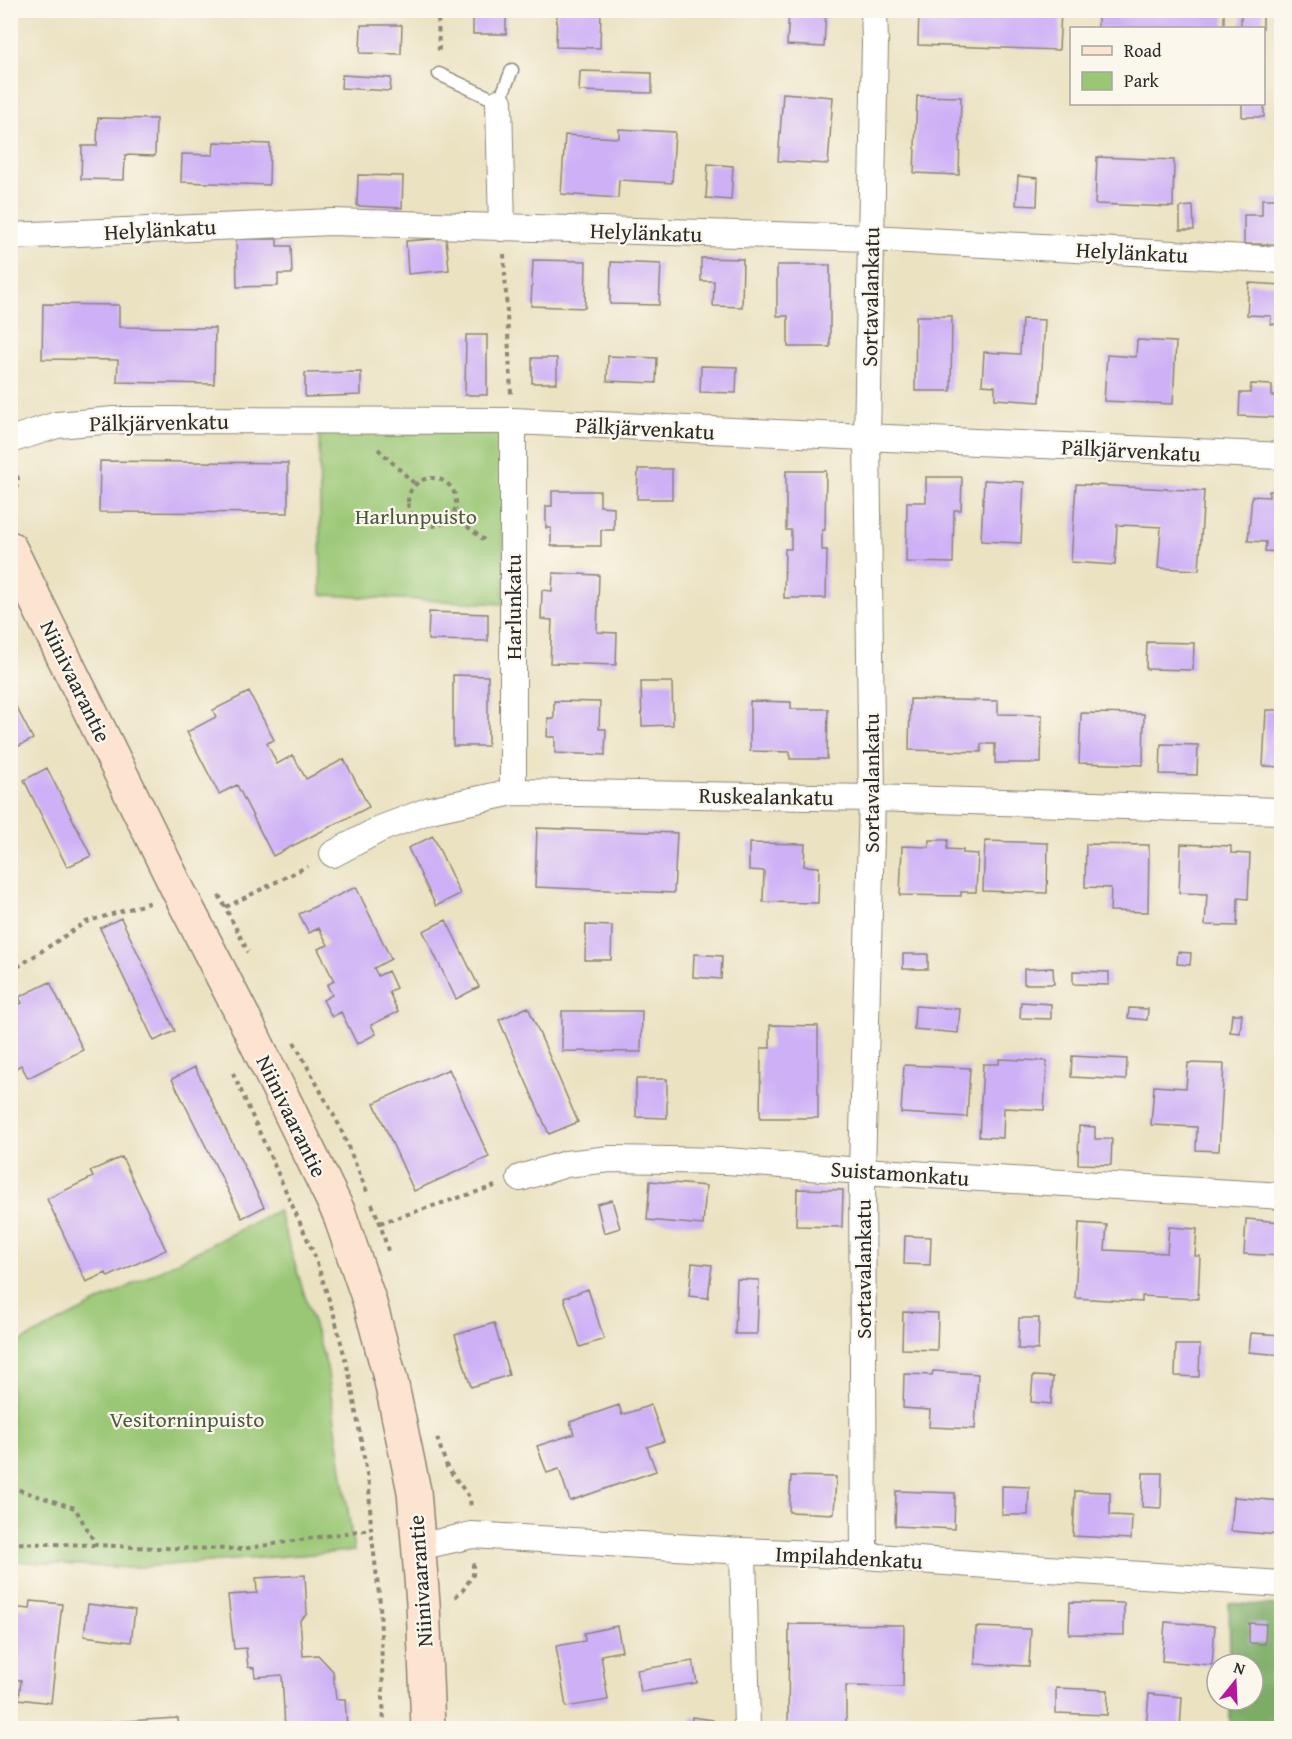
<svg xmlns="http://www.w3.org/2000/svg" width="1292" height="1739" viewBox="0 0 1292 1739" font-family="'Gentium Book Plus',serif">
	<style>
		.green { fill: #9ac774; stroke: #627950; stroke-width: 1.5 }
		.forest { fill: #7bac66; stroke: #536c48; stroke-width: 1.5 }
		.building { fill: #ceb0f6 }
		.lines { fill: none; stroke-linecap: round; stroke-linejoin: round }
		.lane-casing { stroke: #8b8676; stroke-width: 15 }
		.street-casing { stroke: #8b8676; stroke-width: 28 }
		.secondary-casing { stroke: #8b8676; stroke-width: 36 }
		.path { stroke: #8b8676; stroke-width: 4; stroke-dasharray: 4.5 4.5; stroke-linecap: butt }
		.lane { stroke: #fff; stroke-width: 12 }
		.street { stroke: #fff; stroke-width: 26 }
		.secondary { stroke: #fde4d1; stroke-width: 33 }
		.labels { text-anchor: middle; stroke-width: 4.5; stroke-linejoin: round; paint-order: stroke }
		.street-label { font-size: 22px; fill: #2b2b2b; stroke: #fbf7ec }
		.park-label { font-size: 22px; fill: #4c5a41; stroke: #fbf7ec }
	</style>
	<rect width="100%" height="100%" fill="#fbf7ec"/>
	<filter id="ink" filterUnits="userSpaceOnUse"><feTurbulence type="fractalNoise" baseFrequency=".0167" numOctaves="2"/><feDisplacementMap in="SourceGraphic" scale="12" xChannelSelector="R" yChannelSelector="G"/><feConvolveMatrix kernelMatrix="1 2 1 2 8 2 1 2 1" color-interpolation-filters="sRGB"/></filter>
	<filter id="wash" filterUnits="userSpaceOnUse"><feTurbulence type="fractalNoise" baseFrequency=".008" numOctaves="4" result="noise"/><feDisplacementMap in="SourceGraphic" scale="24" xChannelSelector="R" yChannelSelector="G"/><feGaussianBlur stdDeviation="1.35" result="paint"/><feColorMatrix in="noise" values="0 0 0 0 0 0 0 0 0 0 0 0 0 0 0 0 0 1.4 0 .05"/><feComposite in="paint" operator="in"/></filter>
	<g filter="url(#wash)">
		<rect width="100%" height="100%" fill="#ebe2c2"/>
		<path class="green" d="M319,431l184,2 1,171 -183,-9z
			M278,1210l49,157 27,184 -227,17 -116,-7v-222l3,6z"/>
		<path class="forest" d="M1229,1603l52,3v122h-51v-28h23v-36h-23z"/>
		<g id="blocks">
			<path class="building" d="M372,10h51v4l-51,-1z
				M473,10h33v24h-33z
				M557,10h44l-1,38 -44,-1z
				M789,10h37l-2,37 -37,-2z
				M919,10h142l-2,40 -141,-5z
				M1098,10h126v18h-126z
				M1241,10h22v18h-22z
				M361,25h41l-1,29 -41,-1z
				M580,71l72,2v20l-73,-2z
				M342,75l49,3 -1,13 -49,-3z
				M783,93l50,4 -5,67 -50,-3z
				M917,96l44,1 -2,78 -45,-2z
				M1242,104h22v13h-22z
				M98,118l58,1 -1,37 -30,-1 -1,25 -43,-1 1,-33h15z
				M619,129l56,3 -3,51 -53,-3 -1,18 -57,-4 4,-59 54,3z
				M214,142l56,2 -1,41 -88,-3 1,-28 31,1z
				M1097,157l77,3 -1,47 -78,-3z
				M708,164l25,2 -2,34 -25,-2z
				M358,175l45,1 -1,32 -45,-2z
				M1018,176l20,2 -1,28 -21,-1z
				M1262,199h20v45h-38v-29h18z
				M1193,206l1,24h-14v-23z
				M446,238l3,32 -41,4 -2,-33z
				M236,239h41v7h14l1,28h-14v12l-41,1z
				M701,258l42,1 -1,48 -29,-1 1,-25h-13z
				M533,260l53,1 -1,47 -54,-2z
				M611,262l50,2 -2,41 -49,-1z
				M777,265h53v82h-42v-31h-11z
				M1249,283l33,2v39h-12l1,-8 -24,-1z
				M43,304l76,1v22l96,1 -1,56 -97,-2 1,-22 -76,-1z
				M916,316h36l-1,75h-36z
				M1022,319l23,1 -5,82 -45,-3v-13l-13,-1 2,-33 36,2z
				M466,335h21v60h-22z
				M1137,340l39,2 -3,62 -69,-3 3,-46 29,2z
				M10,346l6,16 -6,2z
				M608,356l49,2 -1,25 -49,-2z
				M532,358h25v25h-25z
				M701,366l36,1 -1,26 -36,-1z
				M361,372v23l-56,2v-24z
				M1251,384l21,1v11h10v22l-43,-2 1,-23h10z
				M100,461l188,2v50l-189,-1z
				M638,469h34v30h-35z
				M786,471h40l-1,59h-3v20h5l-1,48h-42l1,-49h6v-19h-5z
				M926,477h36l-1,33h-7l-1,53 -47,-1 1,-60h19z
				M984,480l40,2 -3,61 -40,-2z
				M1076,484l128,7 -5,79 -41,-2 3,-41 -18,-1 -26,-1 -2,40 -44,-3z
				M552,491h48v15l14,1v23h-13v16h-50v-18h-5v-22h6z
				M1269,491l13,1v60l-17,-1 1,-9 -18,-1 4,-45 17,1z
				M553,573l46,2 -2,57 20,1 -1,32 -66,-2 2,-43 -11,-1 1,-29 10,1z
				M429,612l59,2v27l-60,-1z
				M1147,642l47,1 -1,27 -47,-1z
				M453,675l35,1v70h-35z
				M641,682h31l1,43 -31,1z
				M249,692l25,48 -7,3 10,21 16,-9 13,24 38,-20 25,48 -96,49 -36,-71 -18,9 -32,-62 29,-15 -3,-7z
				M10,695l23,44 -22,11 -1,-2z
				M910,699l88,2v13l44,1 -1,48h-46v-19h-14v8l-72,-2z
				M554,701l46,1 -1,27h7l-1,26 -50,-2v-16h-8l1,-19 6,1z
				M750,701l41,1v7h37l-1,50h-37v-7l-40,-1z
				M1266,710h16v57l-19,-1z
				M1081,713l63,1 -1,51 -64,-2z
				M1161,744l37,1 -1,30 -37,-1z
				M47,768l44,88 -24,11 -43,-87z
				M537,828l140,5 -3,60 -139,-6z
				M433,836l27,58 -24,12 -28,-58z
				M929,840h19l-1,9 16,1v3l15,1 -2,38h-15v4l-61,-1 2,-49 27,1z
				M985,841l63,2 -1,50 -64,-2z
				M749,843l56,1 -1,22 15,1 -1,36 -55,-1 1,-31 -15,-1z
				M1086,844l63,1 -1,67 -38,-1 1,-23 -26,-1z
				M1181,844l50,2v7l19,1 -2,45 -10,-1 -1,28 -32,-1 2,-31 -28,-1z
				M356,887l35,72 -17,9 4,8 10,-5 8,17 -7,4 9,20 -27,13 5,9 -19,10 -16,-32 -9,5 -9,-17 9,-5 -5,-10 7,-4 -16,-32 10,-4 -9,-17 -10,5 -10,-19z
				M121,918l54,113 -21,10 -54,-113z
				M446,920l33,67 -23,12 -33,-68z
				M586,925l26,1 -1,34h-26z
				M1178,952l13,1 -1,12 -13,-1z
				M694,954l28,2 -1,23 -28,-2z
				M903,954h25v15h-25z
				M1053,968l1,16h-30v-15z
				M1073,971l36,1v13l-36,-1z
				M50,982l33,68 -55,28 -7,-13 -5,3 -6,-11v-49l12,-5 -3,-6z
				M1021,1002l30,2v15l-31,-1z
				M915,1006l45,3 -2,24 -44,-4z
				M528,1007l50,115 -29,12 -50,-114z
				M1129,1008l19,1 -1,11 -19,-2z
				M562,1011h80l-1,41 -79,-1z
				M1232,1014h10l-2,19 -10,-1z
				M770,1025l48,1v92h-58l1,-70h9z
				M1072,1056l55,3 -1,21 -55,-3z
				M999,1059l48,2 -3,49 -40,-2 -1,30 -24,-1 4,-73h16z
				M1188,1063l36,1 -5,87 -23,-1 1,-23 -46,-2 3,-39 32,2z
				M904,1065l66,3 -3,49 -66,-4z
				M195,1067l69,140 -22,11 -70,-139z
				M449,1069l40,88 -75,34 -40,-88z
				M636,1079h31v39l-31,-1z
				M1277,1116l5,1v37l-8,-1z
				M1079,1126l16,1v12h17l-1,26 -33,-1z
				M122,1157l44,93 -58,27 -2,-4 -20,9 -39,-83 46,-22 -3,-6z
				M650,1181l56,5 -3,39 -56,-5z
				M797,1189l46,1 -1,37 -46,-1z
				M612,1200l8,28 -16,5 -7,-29z
				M1246,1219l36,3v34l-38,-2z
				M1079,1223l28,2 -2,25 62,3 2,-26 28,2 -2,27h5l-2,43 -56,-3v6l-67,-4z
				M905,1236l26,1 -1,28 -26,-1z
				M692,1263l20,2 -4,33 -19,-2z
				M737,1279l22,1 -2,54h-22z
				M588,1289l16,50 -24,8 -16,-49z
				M903,1312l35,1 -1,37 -35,-1z
				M1019,1318h20l-1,32 -20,-1z
				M494,1323l15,52 -38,12 -16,-52z
				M1251,1333l31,2v20l-33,-3z
				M1176,1345h24l-1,32 -24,-1z
				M933,1371l45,3 -3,55 -46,-2 1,-17 -27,-2 1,-34 28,1z
				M1033,1376l20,1 -2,27 -20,-2z
				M619,1405l3,10 29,-10 13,36 -17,6 9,24 -86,30 -11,-32 -12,4 -10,-27 37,-12 -4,-12z
				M1143,1473h19l-1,35 -19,-1z
				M791,1476l45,1 -2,37 -45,-2z
				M1002,1486l27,1 -1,28h-26z
				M896,1491l59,2 -1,36 -59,-3z
				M1075,1491l35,1v23l22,1 -1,23 -58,-3z
				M1234,1497l48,4 -2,34 -49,-4z
				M305,1575l2,39 -7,6 3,36 15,-1 15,16 3,28h9l2,29h-62l-3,-53 -27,2 -1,-9 -6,-1 -2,-19 -12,1 -6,-54 29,-2 -1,-15z
				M31,1601l31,3 -11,99 -32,-4 2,-19 -11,-1v-72l20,2z
				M1070,1602l54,1v32l-55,-1z
				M88,1604l47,6 -4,32 -47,-6z
				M1165,1622l50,4 -3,39 -50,-4z
				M1249,1623l17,1 -1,20 -16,-1z
				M789,1624l115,1 -1,62 -57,-1v42h-58z
				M617,1626l5,25 -21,4 7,45 -42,7 -10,-61 29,-5 -1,-8z
				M976,1627l55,2 -2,37 -54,-2z
				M693,1661l4,22 -56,9 -4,-22z
				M1056,1688l52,2 -1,25 -51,-2z
				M1149,1694l33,3 -2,31h-34z
				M692,1717l21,3 -1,8h-21z
				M178,1718l1,10h-85l-1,-5z"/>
		</g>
	</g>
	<g filter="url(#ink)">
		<use href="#blocks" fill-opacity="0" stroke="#8b8676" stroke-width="1.5"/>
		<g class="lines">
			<g class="lane-casing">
				<path id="lane" d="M439,74l60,28 13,-32"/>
			</g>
			<g class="street-casing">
				<path id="street" d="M499,102l3,126
					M10,236l322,-14 539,16 411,22
					M513,421v371
					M10,440l47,-15 57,-5 399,1 769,35
					M333,854l47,-25 50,-19 83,-18 359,6 410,13
					M520,1178l46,-14 44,-5 117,2 135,10 420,25
					M418,1547l54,-12 271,16 121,5 136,10 282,18
					M743,1551l4,177
					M864,1556l-2,-385 10,-373 -5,-360 8,-396 -1,-32"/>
			</g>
			<g class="secondary-casing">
				<path id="secondary" d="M10,548l169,344 69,134 91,187 30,87 22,81 23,110 9,112 5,125"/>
			</g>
			<path class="path" d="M438,10l1,45
				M504,254l7,140
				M378,449l38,36
				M408 502a24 24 0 1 1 48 0a24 24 0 1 1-48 0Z
				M10,494l6,-3 2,-12 -4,-13
				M453,515l31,25
				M219,895l29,57
				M226,907l82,-41
				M10,972l76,-50 66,-20
				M294,1042l45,83 29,69
				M233,1073l81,181 20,61 16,63 19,107 2,44 9,74 4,125
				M372,1204l8,19 8,28
				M380,1223l115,-37
				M437,1438l10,29 23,31 1,10
				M10,1487l65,21 21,37 59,3 87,1 129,-20
				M10,1543l86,2
				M455,1597l8,-7 10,-15v-12"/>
			<use href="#lane" class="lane"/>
			<use href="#street" class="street"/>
			<use href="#secondary" class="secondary"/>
		</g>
	</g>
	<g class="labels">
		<g class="street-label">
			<text transform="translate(160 229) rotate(-3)" y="8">Helylänkatu</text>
			<text transform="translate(646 232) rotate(2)" y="8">Helylänkatu</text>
			<text transform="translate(1132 252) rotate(3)" y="8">Helylänkatu</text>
			<text transform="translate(870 297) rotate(-89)" y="8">Sortavalankatu</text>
			<text transform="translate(159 422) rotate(-1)" y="8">Pälkjärvenkatu</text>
			<text transform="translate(645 428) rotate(3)" y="8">Pälkjärvenkatu</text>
			<text transform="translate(1131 450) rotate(3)" y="8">Pälkjärvenkatu</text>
			<text transform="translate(513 607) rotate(-90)" y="8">Harlunkatu</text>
			<text transform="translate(76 681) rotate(64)" y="8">Niinivaarantie</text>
			<text transform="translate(871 783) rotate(-90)" y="8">Sortavalankatu</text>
			<text transform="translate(766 796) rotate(1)" y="8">Ruskealankatu</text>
			<text transform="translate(292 1116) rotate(64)" y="8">Niinivaarantie</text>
			<text transform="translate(900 1173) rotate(4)" y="8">Suistamonkatu</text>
			<text transform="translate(863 1269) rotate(-90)" y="8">Sortavalankatu</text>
			<text transform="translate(849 1557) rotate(3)" y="8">Impilahdenkatu</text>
			<text transform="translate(420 1581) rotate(-94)" y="8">Niinivaarantie</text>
		</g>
		<g class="park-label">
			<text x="416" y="524">Harlunpuisto</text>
			<text x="187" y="1427">Vesitorninpuisto</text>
		</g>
	</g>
	<rect width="1292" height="1739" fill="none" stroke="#fbf7ec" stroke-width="36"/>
	<rect x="1070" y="27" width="195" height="78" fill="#fbf7ec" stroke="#a8a59f" stroke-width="1.5"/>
	<rect x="1082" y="46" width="30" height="9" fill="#fde4d1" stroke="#a8a59f" stroke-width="1.5"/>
	<text x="1124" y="57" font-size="18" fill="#2b2b2b">Road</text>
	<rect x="1082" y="72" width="30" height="18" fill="#9ac774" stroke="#a8a59f" stroke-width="1.5"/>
	<text x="1124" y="87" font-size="18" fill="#2b2b2b">Park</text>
	<g transform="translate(1235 1682) rotate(18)"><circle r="28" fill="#fbf7ec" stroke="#a8a59f" stroke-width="1.5"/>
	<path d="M0-4.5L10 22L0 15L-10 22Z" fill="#b5179e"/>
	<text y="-9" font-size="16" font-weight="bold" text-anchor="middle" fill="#2b2b2b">N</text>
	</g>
</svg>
